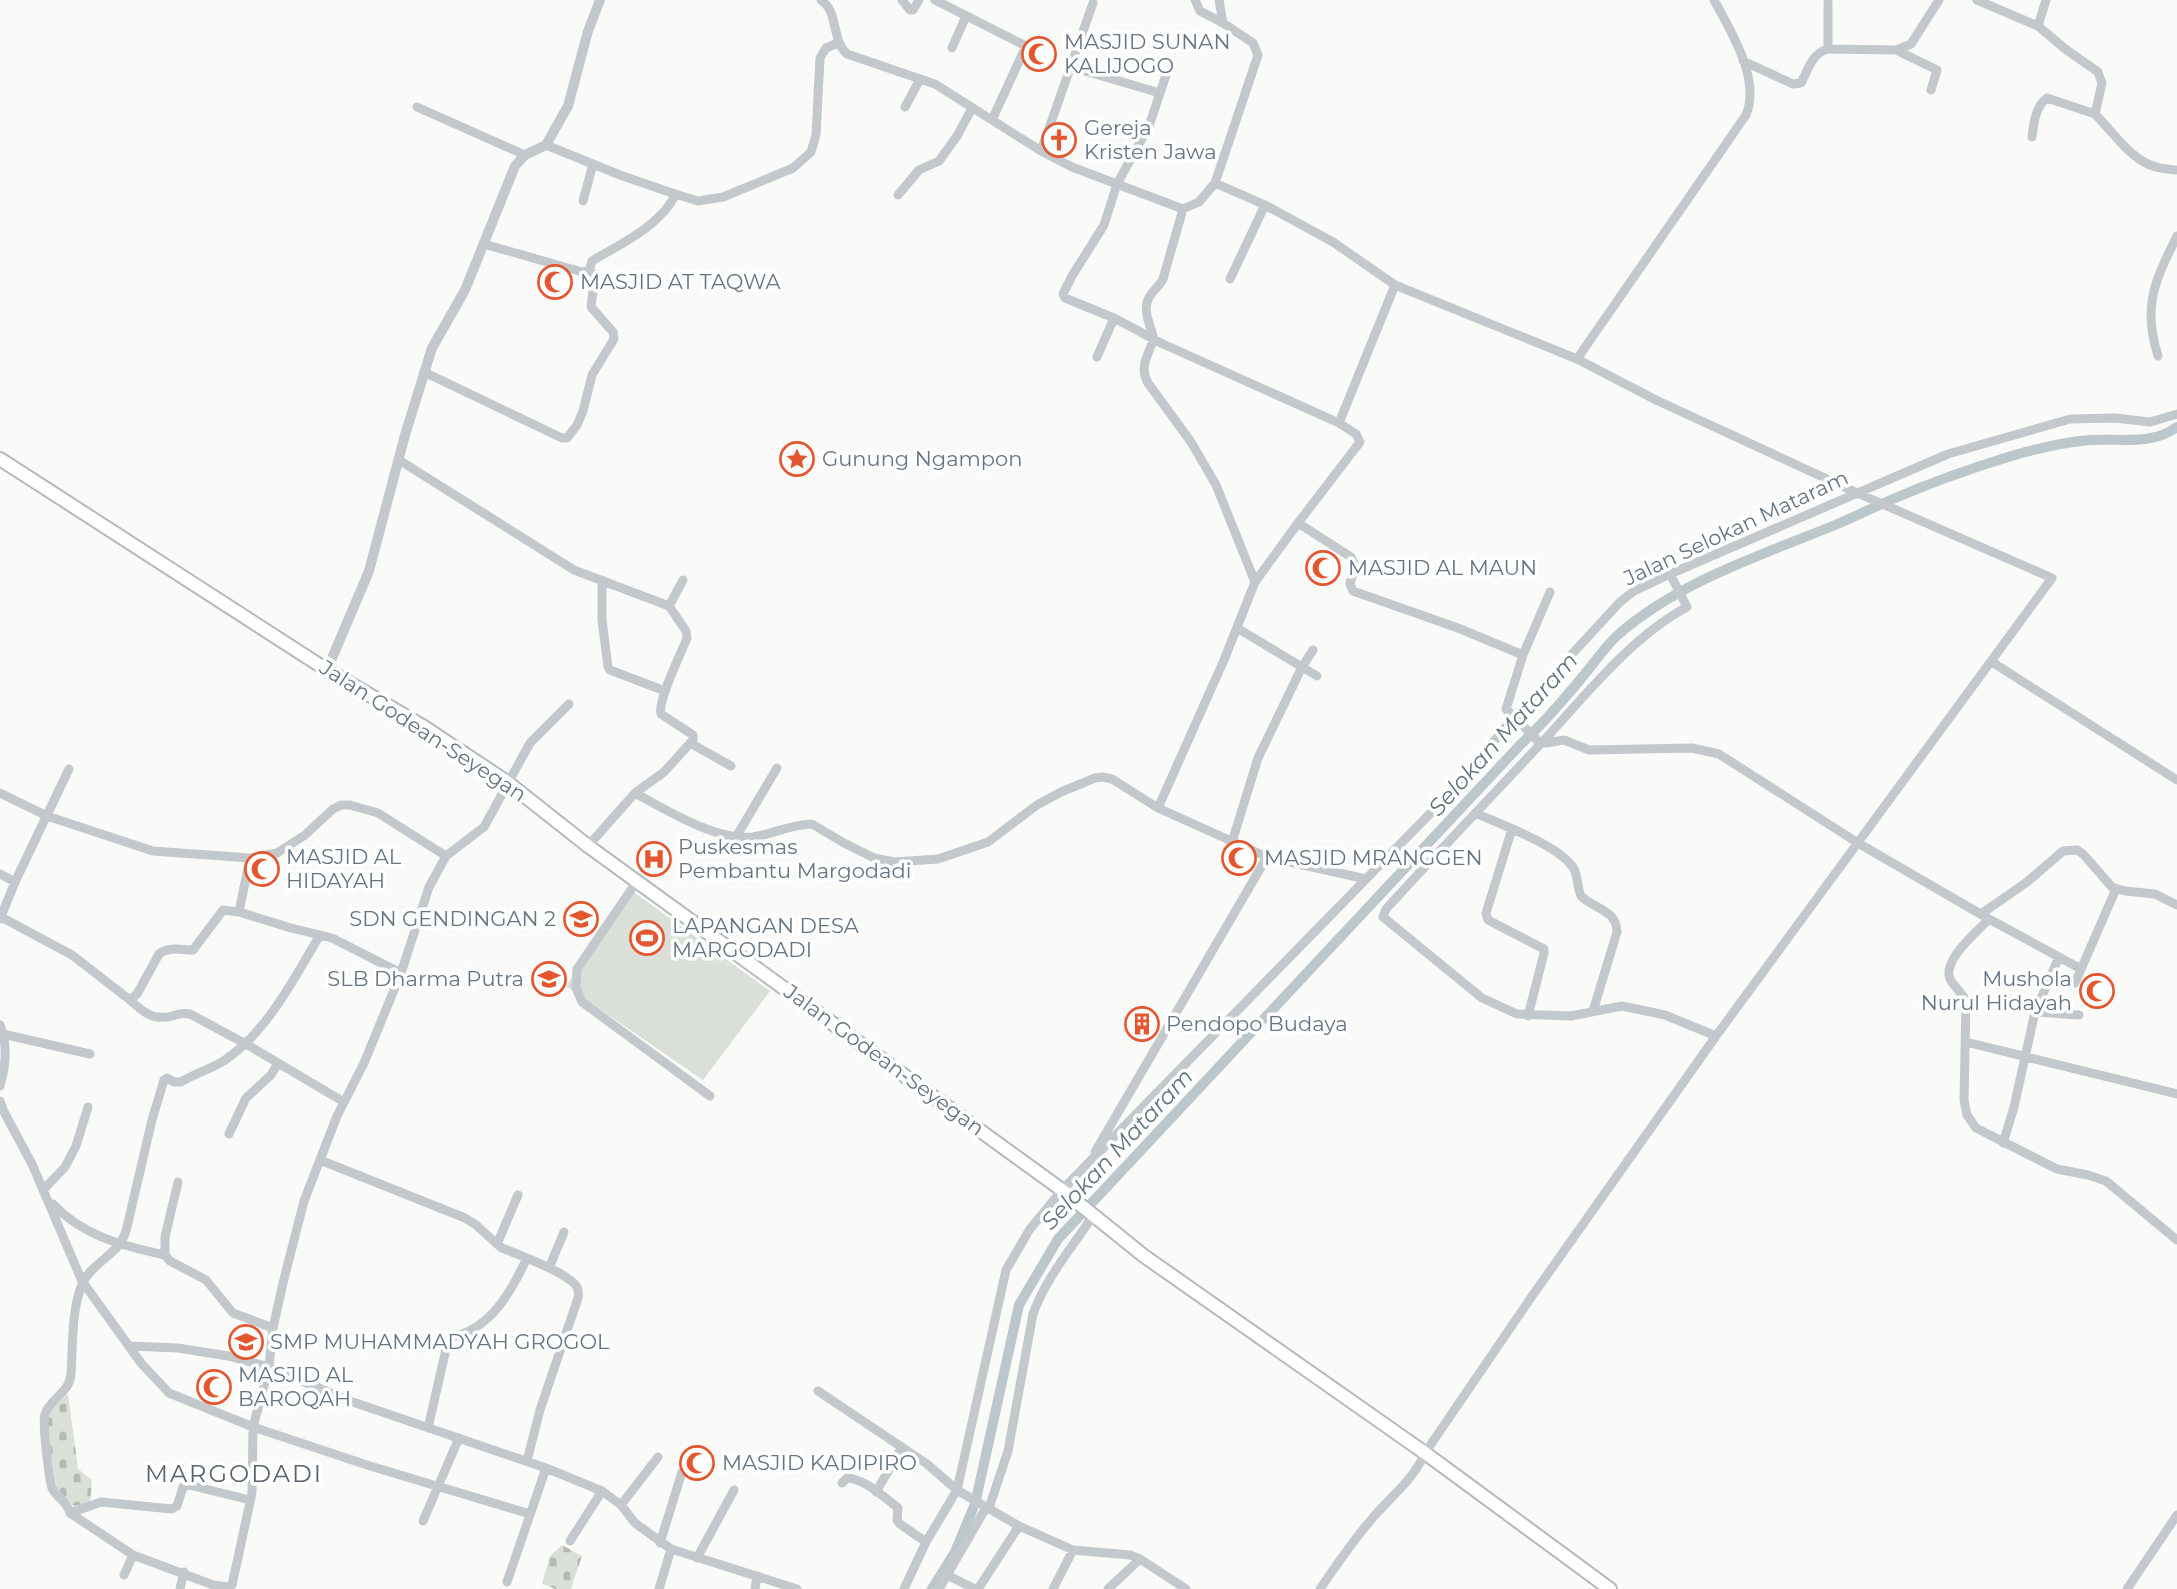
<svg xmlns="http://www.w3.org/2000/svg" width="2177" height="1589" viewBox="0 0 2177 1589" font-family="Montserrat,sans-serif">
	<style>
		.cemetery { fill: url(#cemetery-stones) }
		.pitch { fill: #dadfd7 }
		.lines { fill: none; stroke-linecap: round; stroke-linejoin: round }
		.canal { stroke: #bbc7cb; stroke-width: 10 }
		.secondary-casing { stroke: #b3babf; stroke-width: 16 }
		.minor { stroke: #c3c8cc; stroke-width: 9 }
		.tertiary { stroke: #c3c8cc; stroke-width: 10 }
		.secondary { stroke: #fff; stroke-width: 12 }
		.labels { text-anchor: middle; stroke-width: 7; stroke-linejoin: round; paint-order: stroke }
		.poi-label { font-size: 21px; fill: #657683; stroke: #fff; text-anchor: start }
		.street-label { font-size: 21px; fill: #657683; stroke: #fff }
		.water-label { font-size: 23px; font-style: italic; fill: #60757c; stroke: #fff }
		.quarter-label { font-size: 24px; letter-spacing: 2px; fill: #57646e; stroke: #fff }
	</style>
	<defs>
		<pattern id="cemetery-stones" width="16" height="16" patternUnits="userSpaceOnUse" patternTransform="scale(1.75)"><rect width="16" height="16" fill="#dadfd7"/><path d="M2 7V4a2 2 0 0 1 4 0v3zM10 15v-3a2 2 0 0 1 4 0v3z" fill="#b4b9b4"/></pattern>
	</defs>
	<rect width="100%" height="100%" fill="#fafaf8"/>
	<path class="cemetery" d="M68,1394l10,75 14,11 -2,23 -17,3 -17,-19 -8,-54v-15l7,-13z
		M562,1545l20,11 -11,33h-15l-14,-5 8,-28z"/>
	<path class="pitch" d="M631,890l139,101 -67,89 -137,-94z"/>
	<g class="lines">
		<path class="canal" d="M932,1589l23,-37 20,-48 44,-199 39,-66 463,-495c25,-23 46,-48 67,-74 10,-12 19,-26 31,-36 61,-53 143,-79 216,-109 20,-8 39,-18 58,-26 37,-16 76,-30 115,-42 24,-7 57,-15 82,-17 30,-2 61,6 87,-13"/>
		<g class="secondary-casing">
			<path id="secondary" d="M0,459l327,211 97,57 83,55 81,64 474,344 82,66 281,197 185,136"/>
		</g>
		<path class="minor" d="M821,0c18,12 10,40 26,54l88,30 106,67 31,16 111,42 16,-7 16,-19 50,22 68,37 62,43 182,74 79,41 199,92 197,86 -336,458 -186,263 -105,154c-11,25 -30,40 -48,60 -22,24 -39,50 -57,76
			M902,0l8,10h3l6,-10
			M935,0l91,46 -34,74
			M1195,0l5,11 23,12
			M1977,0l61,26 26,22 34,24 4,11 -7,31c15,15 30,37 49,48 10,6 22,7 33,8
			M2038,26l8,-26
			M952,48l14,-32
			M1828,49v-47
			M1896,50l41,20 -6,20
			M1743,61l50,23 8,-1c7,-13 11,-30 27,-34l68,1 15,-6 28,-44
			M1071,67l89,26
			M417,107l108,48
			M905,107l15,-28
			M2032,137c2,-14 3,-30 15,-39l48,16
			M546,145l74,30 52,18 26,8 25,-4 70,-29 18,-16 5,-17 4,-77 6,-10 12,-5
			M1041,151l52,-148
			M1215,183l43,-128 -5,-12 -30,-20 -4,-23
			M898,195l21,-25 20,-9 18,-25 15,-28
			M583,201l10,-37
			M1183,209l-20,70c-3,6 -7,9 -11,14 -12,14 -2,31 2,46 -6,15 -15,29 -6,44l43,59 25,43 39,97
			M589,271l3,-10c30,-18 68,-35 84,-67
			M1230,279l35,-74
			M1114,318l-49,-20 -2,-4 9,-18 32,-51 13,-41 32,-58 17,-51
			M2158,356c-16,-50 -3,-75 19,-120
			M1097,357l17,-39 49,26 176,79
			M1577,359l169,-244c15,-35 -15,-84 -32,-115
			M424,372l138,66h5l10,-13 6,-14 9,-36 22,-36 -1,-7 -22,-25 4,-32 -6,-4 -7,1 -98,-28
			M399,460l175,110 95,36 17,25 1,7c-6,16 -30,63 -26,76l32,21v5l-29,32 -29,21 -47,53
			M1298,523l62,-81 -4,-8 -17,-11 56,-138
			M1670,574l17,33c-54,29 -99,85 -140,130 -54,58 -108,114 -161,172l-3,8 99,81 35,16 54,2 51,-10 43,9 51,21
			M602,580v40l6,47 2,3 55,21
			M669,606l14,-26
			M1237,628l80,48
			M1523,655l27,-63
			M1992,662l185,118
			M690,743l41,23
			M0,793l47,23 106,35 97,7 27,-5 28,-18 28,-26 8,-4h9l28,8 68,43
			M635,793c31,17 81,48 118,44 20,-3 39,-13 59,-13l32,19 30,15 20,4 44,-3 50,-17 49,-37 24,-13 34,-14 8,-1 9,2 46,29
			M1475,813c25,11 86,33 99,56 4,8 3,18 7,27 13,13 36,14 36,36l-24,79
			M1512,829l-26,84 2,7 56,29v4l-16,63
			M736,837l41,-69
			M1232,842l26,-84 44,-91 11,-17
			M0,874l15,8
			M1366,879l-99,-22 -109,-49 66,-148 31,-78 43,-59 53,34 4,8 -5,19 3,7 105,37 65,27 -17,54 32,32 8,2 18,-3 25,10 103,-2 27,6 139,89 131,76 92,50
			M637,881l-60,88 -1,19 6,14 128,94
			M239,912l11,-54
			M1981,914l46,-32 36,-31 14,-1 6,4 29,33 13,4 30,3 22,11
			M1,917l71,38 58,45 7,-6 22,-40c10,-8 22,-4 34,-4l30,-40 16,2 52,16 41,10 69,35
			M0,919l15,-37 54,-113
			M1989,919c-12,13 -47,41 -39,60 4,8 13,14 16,23l-2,98 3,15 9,13 81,41 31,6 18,6 71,59
			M2075,983l41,-94
			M130,1000c13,12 23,21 42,16 7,-2 10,-3 18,-2l56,30 98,58
			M2035,1012l24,-55
			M0,1025c8,20 6,41 0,61
			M3,1034l87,20
			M1966,1042l211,52
			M0,1101l4,11 28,52 50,117 59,82 28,30 84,34 117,39 160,48
			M229,1134l17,-36 25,-23 7,-12
			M2003,1143l11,-36 21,-95 44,3
			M1095,1152l172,-295
			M320,1160l145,58 11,7 21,19
			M178,1182l-13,55v18l5,6 36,19 27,33 40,15
			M44,1189l21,-22 11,-21 12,-39
			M518,1195l-21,49 5,4c17,7 67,25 75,39 2,5 2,7 1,11l-38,112 -13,51
			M53,1204c30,32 70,42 112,51
			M549,1268l15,-36
			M129,1346l49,2 50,8 41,11 78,33 199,68 56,23 19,14 14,18 36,26 126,40
			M818,1391l109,73 30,26 62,36 54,24 57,5 10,4 46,30
			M428,1428l19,-83 4,-8c39,-7 60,-45 76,-79
			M842,1483l5,-5c18,1 37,19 51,30l-1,12 3,4 26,18
			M876,1492l26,-45
			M621,1505l37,-48
			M989,1508l19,-57 25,-137c13,-37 40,-67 61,-100
			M70,1513l31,-11 71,7 5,-3 6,-19 6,-2 61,15
			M423,1521l36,-83
			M570,1541l32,-50
			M660,1543l22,-71
			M133,1555l-63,-42c-5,-15 -13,-14 -18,-25 -3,-9 -10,-67 -7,-74 6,-16 25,-22 26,-40 2,-29 0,-62 11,-90 5,-14 27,-27 37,-39 3,-4 5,-9 7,-14l26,-111 12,-40 3,-2 7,4h7c14,-9 31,-13 44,-22 42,-28 70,-83 95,-125
			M697,1558l37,-68
			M124,1575l9,-20 80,30 15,2 4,-2 20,-92 1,-66 16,-60 4,-39 10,-45 21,-82 33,-85 27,-53 37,-90 28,-86 17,-31 38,-29 46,-84 39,-39
			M947,1575l28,14
			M507,1582l39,-114
			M180,1589l4,-17
			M659,1589l12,-40
			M755,1589l2,-13
			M904,1589l22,-47 31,-52 49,-220 24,-41 32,-39 396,-405 55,-67 107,-116 14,-11 36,-17 278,-120 122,-35 45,-1 35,4 27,-8
			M939,1589l48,-83
			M978,1589l41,-63
			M1053,1589l20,-39
			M1108,1589l32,-30
			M2127,1589l50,-74"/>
		<path class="tertiary" d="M327,670l42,-99 36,-136 27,-87 33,-58 50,-124 10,-11 21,-10 22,-39 20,-75 12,-31"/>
		<use href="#secondary" class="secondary"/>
	</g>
	<defs>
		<g id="mosque-ring" transform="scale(1.75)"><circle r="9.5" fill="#fff" stroke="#e4572e" stroke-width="1.5"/><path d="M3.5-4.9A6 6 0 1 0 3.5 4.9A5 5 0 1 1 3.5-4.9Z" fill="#e4572e"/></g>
		<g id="church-ring" transform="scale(1.75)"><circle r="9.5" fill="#fff" stroke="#e4572e" stroke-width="1.5"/><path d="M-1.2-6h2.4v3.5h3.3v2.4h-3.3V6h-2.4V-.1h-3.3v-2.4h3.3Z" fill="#e4572e"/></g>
		<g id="sight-ring" transform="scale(1.75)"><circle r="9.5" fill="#fff" stroke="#e4572e" stroke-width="1.5"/><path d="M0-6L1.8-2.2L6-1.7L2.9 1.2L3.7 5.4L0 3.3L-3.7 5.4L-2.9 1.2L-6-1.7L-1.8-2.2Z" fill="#e4572e"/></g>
		<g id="hospital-ring" transform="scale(1.75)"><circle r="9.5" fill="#fff" stroke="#e4572e" stroke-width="1.5"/><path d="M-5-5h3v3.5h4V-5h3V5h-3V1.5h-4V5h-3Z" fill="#e4572e"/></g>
		<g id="school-ring" transform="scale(1.75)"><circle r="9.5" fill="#fff" stroke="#e4572e" stroke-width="1.5"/><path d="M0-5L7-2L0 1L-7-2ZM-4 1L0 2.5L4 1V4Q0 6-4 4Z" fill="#e4572e"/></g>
		<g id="stadium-ring" transform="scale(1.75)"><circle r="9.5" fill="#fff" stroke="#e4572e" stroke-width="1.5"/><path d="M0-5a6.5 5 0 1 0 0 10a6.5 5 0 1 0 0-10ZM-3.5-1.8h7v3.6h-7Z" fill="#e4572e"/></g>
		<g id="building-ring" transform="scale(1.75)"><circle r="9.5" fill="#fff" stroke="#e4572e" stroke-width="1.5"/><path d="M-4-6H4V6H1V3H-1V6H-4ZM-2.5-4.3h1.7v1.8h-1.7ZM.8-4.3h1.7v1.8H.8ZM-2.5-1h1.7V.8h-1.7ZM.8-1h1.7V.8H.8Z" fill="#e4572e"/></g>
	</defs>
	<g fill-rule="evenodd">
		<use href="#mosque-ring" x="1039" y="54"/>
		<use href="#church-ring" x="1059" y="140"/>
		<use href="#mosque-ring" x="555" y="282"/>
		<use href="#sight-ring" x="797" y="459"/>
		<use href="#mosque-ring" x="1323" y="568"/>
		<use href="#mosque-ring" x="1239" y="858"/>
		<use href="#hospital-ring" x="654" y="859"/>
		<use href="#mosque-ring" x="262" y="869"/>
		<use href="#school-ring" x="581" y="919"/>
		<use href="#stadium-ring" x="647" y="938"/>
		<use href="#school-ring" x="549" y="979"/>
		<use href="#mosque-ring" x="2097" y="991"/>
		<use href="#building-ring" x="1142" y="1024"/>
		<use href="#school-ring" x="246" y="1342"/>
		<use href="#mosque-ring" x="214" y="1387"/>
		<use href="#mosque-ring" x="697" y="1463"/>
	</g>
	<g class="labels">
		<g class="poi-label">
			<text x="1064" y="49">MASJID SUNAN<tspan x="1064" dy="24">KALIJOGO</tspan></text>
			<text x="1084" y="135">Gereja<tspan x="1084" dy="24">Kristen Jawa</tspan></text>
			<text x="580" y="289">MASJID AT TAQWA</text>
			<text x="822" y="466">Gunung Ngampon</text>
			<text x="1348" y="575">MASJID AL MAUN</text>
			<text x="678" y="854">Puskesmas<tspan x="678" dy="24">Pembantu Margodadi</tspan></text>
			<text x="286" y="864">MASJID AL<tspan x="286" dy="24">HIDAYAH</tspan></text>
			<text x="1264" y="865">MASJID MRANGGEN</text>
			<text x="556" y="926" text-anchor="end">SDN GENDINGAN 2</text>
			<text x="672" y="933">LAPANGAN DESA<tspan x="672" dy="24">MARGODADI</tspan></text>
			<text x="524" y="986" text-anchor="end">SLB Dharma Putra</text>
			<text x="2072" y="986" text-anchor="end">Mushola<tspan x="2072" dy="24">Nurul Hidayah</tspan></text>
			<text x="1166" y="1031">Pendopo Budaya</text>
			<text x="270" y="1349">SMP MUHAMMADYAH GROGOL</text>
			<text x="238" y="1382">MASJID AL<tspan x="238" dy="24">BAROQAH</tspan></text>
			<text x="722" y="1470">MASJID KADIPIRO</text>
		</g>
		<g class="street-label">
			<text transform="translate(1736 528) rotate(-25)" y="7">Jalan Selokan Mataram</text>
			<text transform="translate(423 731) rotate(33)" y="7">Jalan Godean-Seyegan</text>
			<text transform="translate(884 1060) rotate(36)" y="7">Jalan Godean-Seyegan</text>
		</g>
		<g class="water-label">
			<text transform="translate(1503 734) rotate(-48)" y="8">Selokan Mataram</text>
			<text transform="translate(1117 1149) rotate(-47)" y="8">Selokan Mataram</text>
		</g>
		<g class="quarter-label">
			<text x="234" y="1482">MARGODADI</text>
		</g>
	</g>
</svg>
